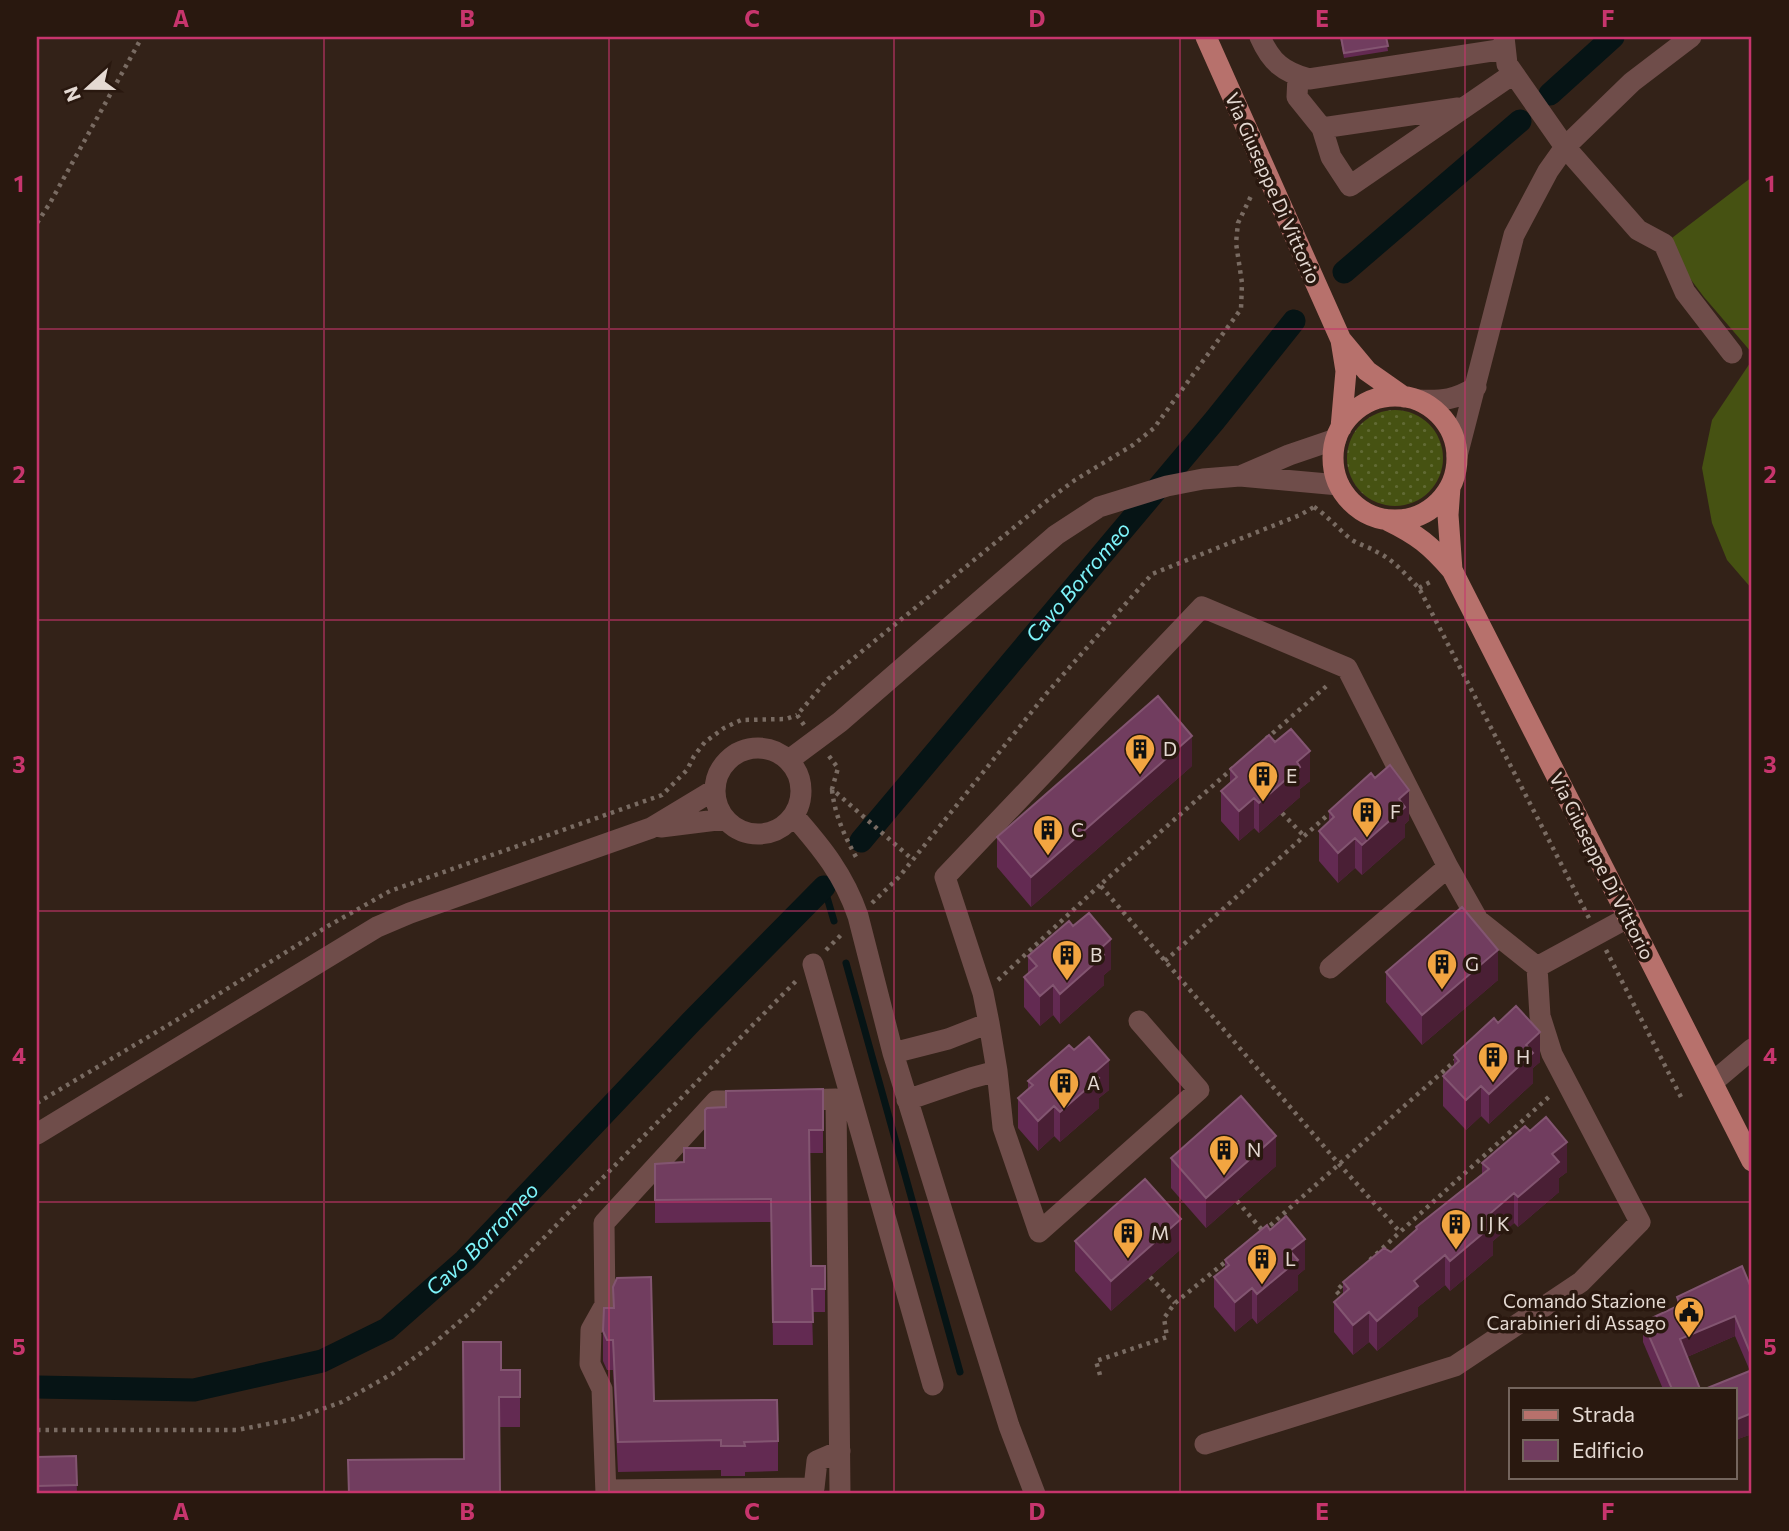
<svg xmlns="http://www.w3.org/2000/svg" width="1789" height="1531" viewBox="0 0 1789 1531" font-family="Commissioner,sans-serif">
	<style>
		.grass { fill: url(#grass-dots) }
		.garden { fill: #465212 }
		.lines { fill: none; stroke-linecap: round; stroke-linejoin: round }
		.stream { stroke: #061415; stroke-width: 7 }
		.canal { stroke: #061415; stroke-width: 23 }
		.path { stroke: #796b62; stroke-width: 4.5; stroke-dasharray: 3.5 5; stroke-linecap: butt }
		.minor { stroke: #6f4d4a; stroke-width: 21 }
		.major { stroke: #b7716c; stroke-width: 21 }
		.wall { fill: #632a52 }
		.shaded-wall { fill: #4a1f35 }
		.building { fill: #713d5f; stroke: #835571; stroke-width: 2 }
		.grid { fill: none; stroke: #c7356d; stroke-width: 2; stroke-opacity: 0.55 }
		.labels { text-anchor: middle; stroke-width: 7; stroke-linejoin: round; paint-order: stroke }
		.street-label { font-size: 19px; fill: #e4d9d2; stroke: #29180f }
		.poi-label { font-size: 19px; fill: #e4d9d2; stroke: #29180f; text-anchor: start }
		.water-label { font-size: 21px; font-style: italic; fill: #7ef4fa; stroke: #29180f }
		.neatline { fill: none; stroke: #c7356d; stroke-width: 2.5 }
		.grid-label { font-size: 23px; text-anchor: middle; font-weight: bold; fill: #c7356d }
	</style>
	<defs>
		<pattern id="grass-dots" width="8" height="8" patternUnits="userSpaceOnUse" patternTransform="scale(1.75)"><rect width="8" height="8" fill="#465212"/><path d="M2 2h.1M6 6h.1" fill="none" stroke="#616a34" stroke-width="1.8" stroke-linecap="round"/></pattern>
	</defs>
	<rect width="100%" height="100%" fill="#332218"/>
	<path class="grass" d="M1347 458a48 48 0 1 1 96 0a48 48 0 1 1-96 0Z"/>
	<path class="garden" d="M1752,177v176l-48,-56 -40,-53z
		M1752,360v229l-25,-29 -15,-37 -10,-55 10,-48z"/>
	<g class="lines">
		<path class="stream" d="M824,887l10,34
			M846,963l114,409"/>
		<g class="canal">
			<path d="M1550,94l63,-57"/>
			<path d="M1344,272l176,-151"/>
			<path id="s1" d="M861,841l354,-421 79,-99"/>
			<path id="s2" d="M37,1387l157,3 128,-29 65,-32 78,-69 226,-238 133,-135"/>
		</g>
		<path class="path" d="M37,223l13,-20 92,-166
			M1314,507c14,9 24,22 38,33 8,5 17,7 25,12 17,8 29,23 42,36l170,330
			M1419,588l15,-8
			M804,725l-7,-10 31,-36 216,-176 31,-23 58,-35 21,-17 87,-119 1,-26 -6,-40 2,-20 14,-29
			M1266,739l64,-56
			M829,756l9,12 -6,21 81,71
			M1233,768l-133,117 239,279 61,68 152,-138
			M832,790c3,25 12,45 24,67
			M1282,813l22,23
			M872,903l27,-26 147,-183 106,-120 148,-59 14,-8
			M826,950l16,-16
			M1606,950l76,149
			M1165,961l166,-149
			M998,980l102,-95
			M37,1103l143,-85 148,-92 62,-35 272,-96 25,-25 7,-14 11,-14 19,-14 17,-8 45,-1 11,-4
			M1237,1201l26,30
			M1264,1231l192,-171
			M1370,1260l30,-28
			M1150,1277l25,26
			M1345,1300l-9,-9 9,-9
			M1100,1375l-4,-14 71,-24 -3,-19 11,-15 55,-45
			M37,1430h200l57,-11 48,-17 50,-28 41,-30 39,-33 326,-332"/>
		<path class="minor" d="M1260,37c11,25 23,35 49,42l196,-30
			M1504,37l3,27 58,83 73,83 26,14 21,48 47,61
			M1298,76l-1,21 25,31 9,29 19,29 163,-112
			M1322,128l136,-20
			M1418,400c25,1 37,0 58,-13
			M1457,456l57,-221 34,-64 17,-24 67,-65 59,-45
			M1243,475l46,-20 47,-16
			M715 791a43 43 0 1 1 86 0a43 43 0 1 1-86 0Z
			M789,760l51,-38 216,-187 43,-28 68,-21 36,-7 37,-3 99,9
			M794,816c28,32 50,59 64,100l35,137 116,373 26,68
			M661,827l64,-8
			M813,964l120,421
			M1330,968l118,-101 30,53 59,47
			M893,1053l55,-14 41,-16 -6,-30 -38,-116 257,-270 145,61 101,199
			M997,1071l6,56 36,105 160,-142 -60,-69
			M1713,1082l39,-33
			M796,1100l40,-1 4,395
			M907,1100l64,-22 26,-7 -8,-48
			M37,1134l340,-207 33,-14 241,-85 63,-38
			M1205,1444l250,-78 126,-84 59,-60 -88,-168 -12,-38 -3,-49 92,-50
			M606,1490l208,-2 3,-27 23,-10
			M606,1494l-4,-105 -12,-25 1,-34 14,-25 -1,-82 112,-122h38"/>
		<path class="major" d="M1206,37l135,303 5,31 -5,57
			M1342,341l25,30 37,26
			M1333 458a62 62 0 1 1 124 0a62 62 0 1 1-124 0Z
			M1450,487l-2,28 4,55
			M1387,520c31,15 43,25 65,50l300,591"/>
	</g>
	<path class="wall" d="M1340,37h46l2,14 -44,7z
		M1192,766l-161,141 -34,-40v-30z
		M1230,769l80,12 -10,8v8l-41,36 -5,-5 -15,13 -18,-20v-30l9,-8z
		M1329,811l80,9 -4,4v13l-43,38 -7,-7 -17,15 -19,-22v-30l10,-9z
		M1028,956l83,13 -7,6v10l-44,39 -7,-9 -13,11 -16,-19v-30l4,-4z
		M1386,972l112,8 -76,65 -36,-43z
		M1498,1023l42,39 -7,6v15l-44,41 -8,-8 -15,14 -23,-24v-30l11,-10v-11z
		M1028,1081l81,9 -10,8v10l-39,34 -6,-6 -16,15 -20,-23v-30l10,-9z
		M823,1089v64h-14l2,113h14v46h-13l1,33h-40l-2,-123 -116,1v-59l29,-2 21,-14 21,-41z
		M1171,1158l105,8 -70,62 -35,-40z
		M1482,1163l85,9 -8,6v14l-41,35 -4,-4 -21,18v14l-43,36 -5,-6 -27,22v9l-41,35 -8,-9 -16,13 -19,-23v-30l9,-8v-12l48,-30 25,-22v-3l66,-53z
		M1075,1241l106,8 -70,62 -36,-40z
		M1225,1260l80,9 -7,6v15l-41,34 -5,-6 -17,14 -21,-25v-30l11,-9z
		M613,1287l41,114 124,40v30l-33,1v4h-24v-6l-103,2 -5,-102h-6l-4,-9v-30l10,-23z
		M1752,1290v144l-17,6 15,-69 -15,-35 -48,21 13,32h-37l-20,-47v-20l34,-15v-10z
		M501,1370h19v57h-20l-36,32z
		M76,1456l1,38h-40v-37z"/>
	<path class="shaded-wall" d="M1192,736v30l-161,141v-30z
		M1310,751v30l-10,8v8l-41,36v-30l38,-41z
		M1409,790v30l-4,4v13l-43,38v-30l37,-46z
		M1254,798v30l-15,13v-30z
		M1355,838v30l-17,15v-30z
		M1111,939v30l-7,6v10l-44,39v-30l39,-44z
		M1498,950v30l-76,65v-30z
		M1053,985v30l-13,11v-30z
		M1540,1032v30l-7,6v15l-44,41v-30l37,-49z
		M1109,1060v30l-10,8v10l-39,34v-30l34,-39z
		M1481,1086v30l-15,14v-30z
		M1054,1106v30l-16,15v-30z
		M1276,1136v30l-70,62v-30z
		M1567,1142v30l-8,6v14l-41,35v-30l34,-43z
		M1514,1193v30l-21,18v14l-43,36v-30l36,-44z
		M1181,1219v30l-70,62v-30z
		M1305,1239v30l-7,6v15l-41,34v-30l33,-43z
		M1445,1255v30l-27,22v9l-41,35v-30l37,-40z
		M1252,1288v30l-17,14v-30z
		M1369,1312v30l-16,13v-30z
		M1735,1316v20l-55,24v-21z
		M1752,1413v21l-17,6v-20z"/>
	<path class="building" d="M1341,37h45l2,9 -44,7z
		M1158,696l34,40 -161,141 -34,-40z
		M1291,729l19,22 -13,11 3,5 -41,36 -5,-5 -15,13 -18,-20 16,-14 -7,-8 39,-34 6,7z
		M1390,765l19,25 -10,9 6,8 -43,38 -7,-7 -17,15 -19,-22 15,-14 -5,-6 42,-38 4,5z
		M1462,907l36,43 -76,65 -36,-43z
		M1089,913l22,26 -12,11 5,5 -44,39 -7,-9 -13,11 -16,-19 13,-11 -9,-10 41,-35 4,5z
		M1516,1006l24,26 -14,13 7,8 -44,41 -8,-8 -15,14 -23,-24 16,-15 -5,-6 40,-37 4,5z
		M1089,1037l20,23 -15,13 5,5 -39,34 -6,-6 -16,15 -20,-23 15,-13 -5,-4 41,-36 5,5z
		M823,1089v41h-14l2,136h14v23h-13l1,33h-40l-2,-123 -116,1v-36l29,-2v-14h21v-38l2,-2 19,-1v-16z
		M1241,1096l35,40 -70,62 -35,-40z
		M1546,1117l21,25 -15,12 7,8 -41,35 -4,-4 -28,24 7,8 -43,36 -5,-6 -31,26 4,5 -41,35 -8,-9 -16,13 -19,-23 15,-13 -6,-7 41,-34 7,4 26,-23 -1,-2 73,-58 -7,-6 43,-37 5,5z
		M1145,1179l36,40 -70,62 -36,-40z
		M1286,1216l19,23 -15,12 8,9 -41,34 -5,-6 -17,14 -21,-25 15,-12 -4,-5 42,-35 3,5z
		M1742,1266l10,24v67l-17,-41 -55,23 20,50h-28l-29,-67 37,-17 -3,-8z
		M651,1277l3,124 123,-1 1,41 -34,1 1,4h-24v-6l-103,2 -5,-102h-6l-4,-9 1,-23h10l-1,-21 4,-9z
		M463,1342h38v28h19v27h-21l1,97h-151l-1,-34 116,-1z
		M1752,1370v43l-17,7v-31h-30z
		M76,1456l1,29 -40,1v-29z"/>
	<path class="grid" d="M324,37v1457M609,37v1457M894,37v1457M1180,37v1457M1465,37v1457M37,329h1715M37,620h1715M37,911h1715M37,1202h1715"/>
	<defs>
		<g id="building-pin" transform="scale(1.575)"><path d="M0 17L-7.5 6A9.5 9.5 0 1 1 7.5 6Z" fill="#f2a541" stroke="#29180f"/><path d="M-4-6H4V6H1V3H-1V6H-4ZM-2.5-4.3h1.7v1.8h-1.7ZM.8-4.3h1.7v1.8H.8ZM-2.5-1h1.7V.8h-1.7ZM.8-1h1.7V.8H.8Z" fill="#111"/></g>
		<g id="civic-pin" transform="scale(1.575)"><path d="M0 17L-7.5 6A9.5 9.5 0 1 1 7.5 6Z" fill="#f2a541" stroke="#29180f"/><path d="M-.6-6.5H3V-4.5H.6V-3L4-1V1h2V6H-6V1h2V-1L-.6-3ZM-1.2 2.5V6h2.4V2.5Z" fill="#111"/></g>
	</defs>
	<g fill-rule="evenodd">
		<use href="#building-pin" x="1140" y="749"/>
		<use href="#building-pin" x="1263" y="776"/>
		<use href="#building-pin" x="1367" y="812"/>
		<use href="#building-pin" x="1048" y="830"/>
		<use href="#building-pin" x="1067" y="955"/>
		<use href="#building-pin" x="1442" y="964"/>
		<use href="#building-pin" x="1493" y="1057"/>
		<use href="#building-pin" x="1064" y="1083"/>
		<use href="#building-pin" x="1224" y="1150"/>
		<use href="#building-pin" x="1456" y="1224"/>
		<use href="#building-pin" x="1128" y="1233"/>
		<use href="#building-pin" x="1262" y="1259"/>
		<use href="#civic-pin" x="1689" y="1312"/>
	</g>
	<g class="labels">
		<g class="street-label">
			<text transform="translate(1273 188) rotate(66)" y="7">Via Giuseppe Di Vittorio</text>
			<text transform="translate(1602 866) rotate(63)" y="7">Via Giuseppe Di Vittorio</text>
		</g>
		<g class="poi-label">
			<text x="1163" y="756">D</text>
			<text x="1286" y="783">E</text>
			<text x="1390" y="819">F</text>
			<text x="1071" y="837">C</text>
			<text x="1090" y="962">B</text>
			<text x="1465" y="971">G</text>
			<text x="1516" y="1064">H</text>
			<text x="1087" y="1090">A</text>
			<text x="1247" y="1157">N</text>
			<text x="1479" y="1231">I J K</text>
			<text x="1151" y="1240">M</text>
			<text x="1285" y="1266">L</text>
			<text x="1666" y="1308" text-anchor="end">Comando Stazione<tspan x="1666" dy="22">Carabinieri di Assago</tspan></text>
		</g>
		<g class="water-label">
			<text dy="7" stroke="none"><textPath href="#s1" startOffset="338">Cavo Borromeo</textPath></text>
			<text dy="7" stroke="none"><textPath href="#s2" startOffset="492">Cavo Borromeo</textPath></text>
		</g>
	</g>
	<rect width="1789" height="1531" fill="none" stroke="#29180f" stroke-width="77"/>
	<rect x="1509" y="1388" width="228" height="91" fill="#29180f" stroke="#74655d" stroke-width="2"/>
	<rect x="1523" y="1410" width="35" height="10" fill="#b7716c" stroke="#74655d" stroke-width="2"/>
	<text x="1572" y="1422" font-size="21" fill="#e4d9d2">Strada</text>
	<rect x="1523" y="1440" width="35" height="21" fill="#713d5f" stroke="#74655d" stroke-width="2"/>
	<text x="1572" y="1458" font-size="21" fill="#e4d9d2">Edificio</text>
	<g transform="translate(88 88) rotate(249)" stroke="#29180f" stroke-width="5" paint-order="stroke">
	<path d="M0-5L12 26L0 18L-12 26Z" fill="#e4d9d2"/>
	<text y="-10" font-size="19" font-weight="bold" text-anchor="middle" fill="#e4d9d2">N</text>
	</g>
	<rect x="38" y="38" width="1712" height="1454" class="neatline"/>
	<g class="grid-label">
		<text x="181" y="27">A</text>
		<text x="467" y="27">B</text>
		<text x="752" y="27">C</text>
		<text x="1037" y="27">D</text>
		<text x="1322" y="27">E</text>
		<text x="1608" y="27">F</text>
		<text x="19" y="192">1</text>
		<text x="1770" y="192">1</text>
		<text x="19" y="483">2</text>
		<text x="1770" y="483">2</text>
		<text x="19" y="773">3</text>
		<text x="1770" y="773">3</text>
		<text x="19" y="1064">4</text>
		<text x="1770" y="1064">4</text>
		<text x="19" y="1355">5</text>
		<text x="1770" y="1355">5</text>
		<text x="181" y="1520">A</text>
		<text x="467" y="1520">B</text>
		<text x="752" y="1520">C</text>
		<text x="1037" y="1520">D</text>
		<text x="1322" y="1520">E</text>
		<text x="1608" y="1520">F</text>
	</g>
</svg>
